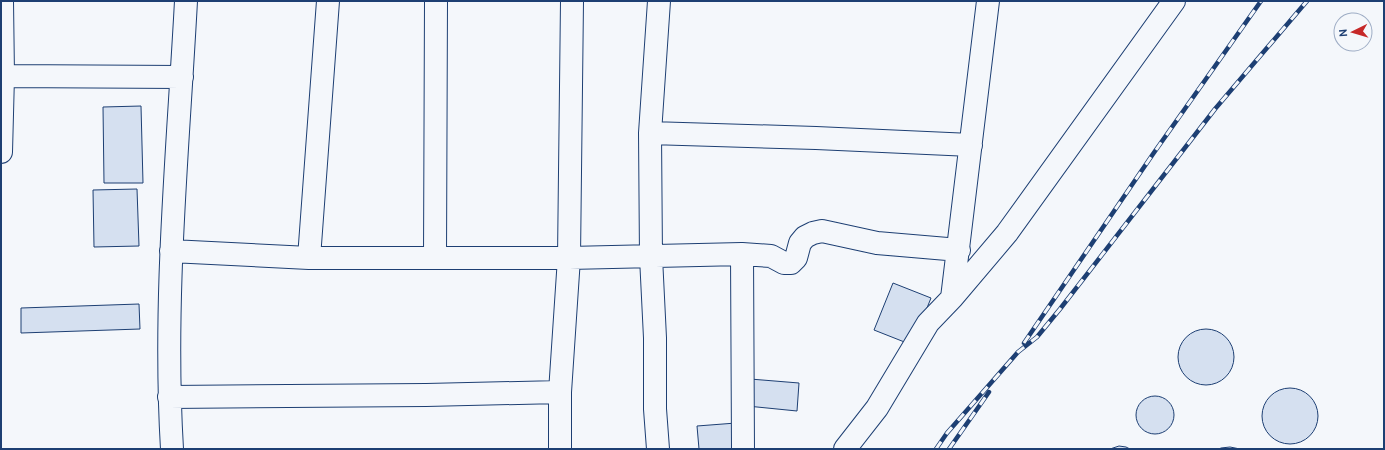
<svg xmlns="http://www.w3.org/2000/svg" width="1385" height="450" viewBox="0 0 1385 450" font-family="Cabin,sans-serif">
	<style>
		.building { fill: #d5e0f0; stroke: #1d3f73 }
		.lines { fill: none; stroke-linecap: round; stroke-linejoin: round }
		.minor-casing { stroke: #1d3f73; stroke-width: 24 }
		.minor { stroke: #f4f7fb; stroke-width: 22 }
		.rail-casing { stroke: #1d3f73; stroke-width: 4.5 }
		.rail { stroke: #f4f7fb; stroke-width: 3; stroke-dasharray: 9; stroke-linecap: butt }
	</style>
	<rect width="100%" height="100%" fill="#f4f7fb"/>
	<path class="building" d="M141,106l2,77h-39l-1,-76z
		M137,189l2,57 -45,1 -1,-57z
		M893,283l38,15 -19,47 -38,-15z
		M139,304l1,25 -119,4v-25z
		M1178 357a28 28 0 1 1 56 0a28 28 0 1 1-56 0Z
		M750,379l49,4 -2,28 -50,-5z
		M1262 416a28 28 0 1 1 56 0a28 28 0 1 1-56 0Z
		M1136 415a19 19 0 1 1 38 0a19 19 0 1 1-38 0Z
		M736,423l2,26h-39l-2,-23z
		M1119,446l7,1 4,2h-20z
		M1230,447l10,2h-21l2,-1z"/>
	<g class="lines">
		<g class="minor-casing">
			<path id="minor" d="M3,76l179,1
				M650,133l166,5 155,7
				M1,152l2,-76 -1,-75
				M171,251l138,7h260l173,-4 29,2 13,7h7l5,-5 4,-15 5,-6 8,-4 9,-2 55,12 82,7
				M742,254l1,195
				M309,258l19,-257
				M435,258l1,-257
				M952,298l55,-65 167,-232
				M169,397l257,-2 134,-3
				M172,449c-9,-149 6,-299 14,-448
				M560,449v-57l9,-134 3,-257
				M658,449l-3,-40v-71l-4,-81 -1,-124 9,-132
				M845,449l32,-41 51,-85 24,-25 36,-297"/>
		</g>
		<use href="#minor" class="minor"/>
		<g class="rail-casing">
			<path id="rail" d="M1024,343l129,-189 108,-153
				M936,449l11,-16 71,-81 19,-15 23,-28 155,-200 92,-108
				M949,449l40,-57"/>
		</g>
		<use href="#rail" class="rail"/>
	</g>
	<rect width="1385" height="450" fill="none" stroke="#1d3f73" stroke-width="4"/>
	<g transform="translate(1353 32) rotate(265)"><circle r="19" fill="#f4f7fb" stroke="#9eadc5"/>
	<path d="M0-3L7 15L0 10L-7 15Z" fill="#c62828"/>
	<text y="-6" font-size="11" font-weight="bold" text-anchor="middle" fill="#1d3f73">N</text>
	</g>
</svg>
